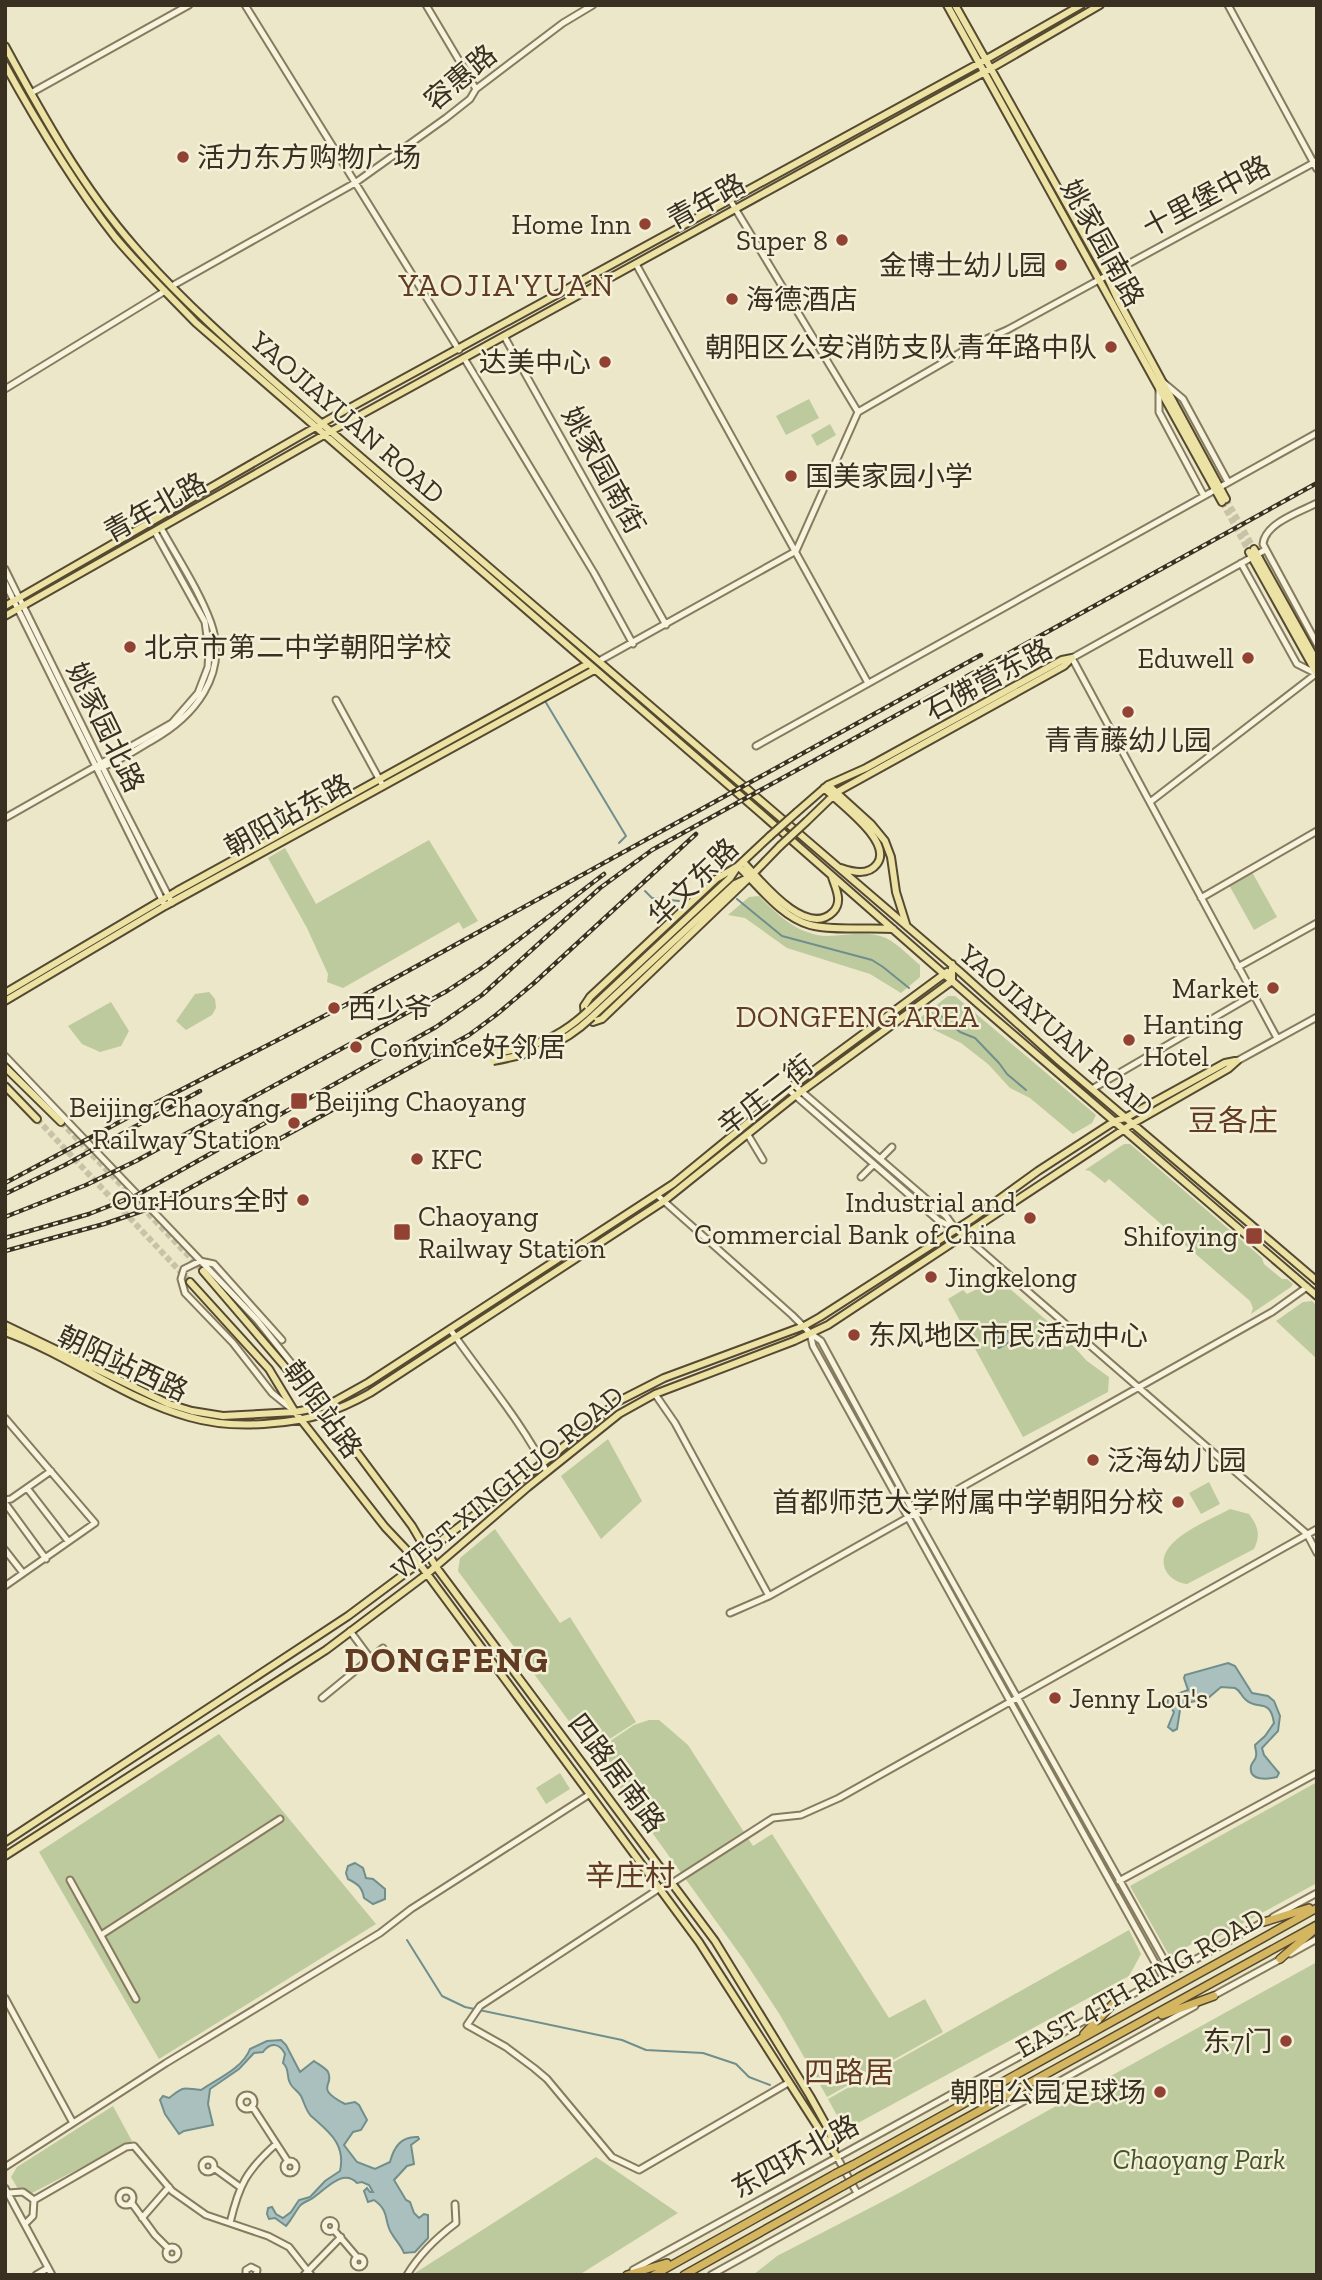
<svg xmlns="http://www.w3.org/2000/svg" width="1322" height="2280" viewBox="0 0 1322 2280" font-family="'Zilla Slab','Noto Sans SC',serif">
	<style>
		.green { fill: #bdca9d }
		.water { fill: #a9c0be; stroke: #708f8c; stroke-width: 2 }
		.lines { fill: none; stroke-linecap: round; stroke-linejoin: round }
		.stream { stroke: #708f8c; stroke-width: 2 }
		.major-tunnel { stroke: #c8c2a7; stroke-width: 6; stroke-dasharray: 6 3; stroke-linecap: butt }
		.minor-casing { stroke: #877b5f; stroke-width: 9 }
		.major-casing { stroke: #554932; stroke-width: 10 }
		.highway-casing { stroke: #554932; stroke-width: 10 }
		.minor { stroke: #f7f3dc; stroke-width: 5 }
		.major { stroke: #ece2a4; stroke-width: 6 }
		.highway { stroke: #d4b560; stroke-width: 7 }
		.rail-casing { stroke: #393021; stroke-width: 4.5 }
		.rail { stroke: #f4f0d8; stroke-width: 2; stroke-dasharray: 5; stroke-linecap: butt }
		.major-bridge-casing { stroke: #554932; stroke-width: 10; stroke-linecap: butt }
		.highway-bridge-casing { stroke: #554932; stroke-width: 10; stroke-linecap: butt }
		.major-bridge { stroke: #ece2a4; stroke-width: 6 }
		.highway-bridge { stroke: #d4b560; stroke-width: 7 }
		.poi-dot { fill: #924232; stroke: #f4f0d8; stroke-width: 2.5 }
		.labels { text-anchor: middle; stroke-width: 5; stroke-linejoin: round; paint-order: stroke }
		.street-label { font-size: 28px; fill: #393021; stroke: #f4f0d8 }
		.poi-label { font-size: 28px; fill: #393021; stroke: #f4f0d8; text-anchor: start }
		.park-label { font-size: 28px; font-style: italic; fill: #425429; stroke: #f4f0d8 }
		.neighbourhood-label { font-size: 30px; fill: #623b23; stroke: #f4f0d8 }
		.quarter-label { font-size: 32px; letter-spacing: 2px; fill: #623b23; stroke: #f4f0d8 }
		.district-label { font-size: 35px; font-weight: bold; letter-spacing: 2px; fill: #623b23; stroke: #f4f0d8 }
	</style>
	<rect width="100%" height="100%" fill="#ece7c9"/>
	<path class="green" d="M809,399l10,19 -33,17 -10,-19z
		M830,424l6,11 -19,11 -6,-11z
		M429,840l49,81 -15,8 -4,-7 -116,66 -16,-6 1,-8 -21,-46 -39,-70 17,-10 31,56z
		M1252,872l25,45 -23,13 -25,-45z
		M759,896c19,19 39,39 68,40 20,0 40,-6 59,2 12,6 24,19 34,27v12l-19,16 -31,-19 -83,-26 -42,-30 -17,-3 21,-18z
		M209,992l6,7 1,9 -4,7 -26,15 -10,-9 19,-27z
		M948,996h7l141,119 -4,8 -19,11 -43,-36 -20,-10 -22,-24 -27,-21 -45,-22z
		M111,1002l18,29 -8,15 -21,6 -18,-8 -14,-18z
		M1124,1144h6l132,114 2,6 18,15h5l6,5 -2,3 -40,27 2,-6 -3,-7 -141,-122 -4,4 -15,-12 -5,-1z
		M1001,1281l51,44 -4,2 7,12 9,-3 23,25 22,16 -1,15 -85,45 -75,-138 15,-9 4,4 16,-8 4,3z
		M1312,1301l5,5v53l-41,-38 27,-19z
		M608,1439l34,62 -41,38 -40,-63z
		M1209,1482l11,22 -19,10 -12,-21z
		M1230,1509l19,5c9,12 12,21 5,35l-67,35c-9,-1 -18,-6 -22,-15 -11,-28 45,-49 65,-60z
		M495,1529l65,94 10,-6 66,105 -45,29 -133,-180 2,-13z
		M649,1720h10l29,25 65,101 19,-12 117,184 36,-19 18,33 -116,65 -47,-82 -36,-55 -150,-208 40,-27z
		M219,1734l157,190 -217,135 -120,-207z
		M560,1773l10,16 -24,15 -10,-16z
		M1317,1782v101l-105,57 -7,-4 -35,21 -40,-71z
		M1129,1930l12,24 -12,22 -284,154 -17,-31z
		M1317,1962v313h-564l24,-19 122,-63z
		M113,2106l19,35 -100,52 -14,-4 -7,-12 6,-10z
		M596,2157l82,56 -99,62h-167z"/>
	<path class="water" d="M1000,1325l7,4 6,11 -14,8 -4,-3 1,-6 4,-3 -2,-6z
		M1228,1663l7,3 17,27 16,3 6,5 6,15 -2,15 -16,17 2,7 15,18 -2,4c-8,2 -29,5 -26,-11 1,-4 5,-6 5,-10 1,-4 -1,-7 -1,-11l10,-9 9,-13c-4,-26 -16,-12 -28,-23 -5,-4 -5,-9 -11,-12l-14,-1 -14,12 -22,4 -5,7 -3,19 -4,2 -5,-4 6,-15 -7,-9 2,-6 19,-7 -4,-12 1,-3z
		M355,1863l8,5 3,10 7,1 12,10v10l-12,5 -9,-6c-2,-11 -6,-14 -16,-19l-2,-6 2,-7z
		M281,2040l5,5 14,27 14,-11c4,3 13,8 14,11 7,14 -15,15 17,32l10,-2 4,3 8,15 -6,10 -8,2 -9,13 13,17 18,7 15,-7c4,-15 11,-26 28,-25l1,2 -8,6 3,19 -7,2 -13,14 12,20 4,2 4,11 5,5 5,-4 4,1v23l-13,14 -11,1c-3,-8 -8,-12 -12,-19 -9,-13 -1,-22 -18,-34l-6,2 -4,-11 3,-3 3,4h3l-4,-7 -7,-3 -5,1c-14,-15 -31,6 -44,15 -4,3 -11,4 -14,9 -5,7 -7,12 -13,19l-11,-8 -6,1 -2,-5 1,-6 4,-1 4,7 7,4 8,-6 8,-12 11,-3 15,-16 15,-10c6,-27 -11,-39 -29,-55 -5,-5 -7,-14 -10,-20 -3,-5 -9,-8 -11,-13 -4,-7 0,-14 -7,-20l2,-9c-5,-10 -14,-13 -22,-2l-9,1 -15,16 -29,20 -2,15 5,21 -29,6 -5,3 -14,-20 -5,-14 3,-4 6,2c16,-12 11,-10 32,-8 16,-11 42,-22 49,-41l17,-8z"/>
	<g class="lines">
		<path class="stream" d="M545,701l81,135 -7,7
			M645,891l7,7 27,3
			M737,899l45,37 90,24 11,7 26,21
			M925,1002l35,30 15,6 24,25 8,11 19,16
			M407,1940l35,56 23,11 157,33 24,10 57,3 33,11 13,13 21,8"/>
		<path class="major-tunnel" d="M1226,499l28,50
			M1222,502l27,50
			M37,1119l153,163
			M61,1122l142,149"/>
		<g class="minor-casing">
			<path id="minor" d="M245,5l214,345
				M426,5l50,84
				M1228,5l89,164
				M31,93l158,-88
				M730,200l128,212
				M636,264l232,419
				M172,286l183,-103 91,-65 24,-19 6,-10 87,-66 30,-18
				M504,336l162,289
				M464,358l130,215 39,71
				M1164,383l19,16 45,83
				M1159,388v24l45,84
				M5,389l160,-98
				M858,412l119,-69 30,-13 310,-169
				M1317,503c-17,9 -52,20 -54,41l54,100
				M1265,550l-193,108 205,380
				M1241,563l56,101 20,10
				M5,569l103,209 64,125
				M5,583l160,323
				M599,661l197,-110 62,-139
				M336,700l47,86
				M756,746l561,-313
				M99,768c18,-5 36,-18 52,-27 43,-24 78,-66 60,-118 -12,-33 -33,-64 -50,-95
				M1150,802l167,-129
				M5,818l167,-95 26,-30 10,-26 1,-16 -4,-29 -50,-90
				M1201,898l116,-67
				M1238,967l79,-44
				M5,1056l252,264 63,79
				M1237,1061l80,-44
				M794,1085l152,131 8,11
				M1092,1089l161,-94
				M789,1090l149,130 18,9 14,12 337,293 10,19
				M748,1135l15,25
				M880,1159l12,-12
				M861,1177l13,-13
				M657,1195l135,120 18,18 11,8 93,172 257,459
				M450,1329c32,47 71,91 97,143
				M810,1333l3,13 350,631
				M282,1340l-68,-76 -14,-3 -16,8 -3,10 4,14 48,50 39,50 21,17
				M655,1394l20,29 94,173
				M5,1418l90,105 -90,63
				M27,1488l41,53
				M5,1500l6,-1 40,-28
				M5,1503l41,56
				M5,1550l18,23
				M730,1613l39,-17 503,-284 35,-25
				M350,1631l20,27
				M322,1698l61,-50
				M70,1880l66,119
				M1119,1881l198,-108
				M1273,1917l44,-24
				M101,1935l179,-116
				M1290,1954l27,-15
				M1213,1996l68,-37
				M5,1998l68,125
				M788,2083l-149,87 -27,-13 -65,-78 -13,-11 -28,-21 -39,-22 13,-19 180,-118 12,-5 101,-65 28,-3 38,-17 478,-269
				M240 2102a7 7 0 1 1 14 0a7 7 0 1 1-14 0Z
				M252,2106l35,54
				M837,2157l20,36
				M202 2166a6 6 0 1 1 12 0a6 6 0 1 1-12 0Z
				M284 2167a6 6 0 1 1 12 0a6 6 0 1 1-12 0Z
				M5,2167l161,-104 214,-130 31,-24 179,-115
				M214,2168l26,19
				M5,2188l47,87
				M119 2198a7 7 0 1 1 14 0a7 7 0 1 1-14 0Z
				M8,2193l15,-1 11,8 -1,16 -8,8
				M34,2200l92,-53 8,-1 38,45 34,24 62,21 21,11 22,28
				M131,2202l24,33 13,13
				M142,2218l27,-31
				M324.5 2226a5.5 5.5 0 1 1 11 0a5.5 5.5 0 1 1-11 0Z
				M230,2223c9,-38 16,-52 46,-79
				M334,2230l23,27
				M166 2253a6 6 0 1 1 12 0a6 6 0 1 1-12 0Z
				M354 2262a5 5 0 1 1 10 0a5 5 0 1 1-10 0Z
				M633,2270l632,-349
				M36,2275l12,-7
				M246,2275v-5l5,-3 6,3 -1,5
				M304,2275l37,-38
				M407,2275c13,-22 29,-37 49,-52l-1,-19
				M711,2275l484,-269"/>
		</g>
		<g class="major-casing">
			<path id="major" d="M947,5l275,497
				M955,5l151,269 12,26 108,199
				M5,46c38,70 77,141 130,201 54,62 117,115 178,169l646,555 100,90 258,220
				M5,65c33,60 68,118 110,172 25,30 54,58 81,86l568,493 229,201 324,279
				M1254,549l63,113
				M1249,552l68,122
				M5,606l328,-189 645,-353 103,-59
				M5,616l319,-181 666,-366 110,-64
				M828,785l43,39 14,17 6,16 5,35 10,32
				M824,788c15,15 70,54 53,76 -9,12 -24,8 -36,4
				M797,812l31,-27 38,-17 196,-108 10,-2
				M807,821l30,-29 227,-126 8,-8
				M743,862c17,18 63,77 90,50 10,-10 3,-23 -1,-35
				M750,877l-148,142 -9,3 -8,-7 -1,-9 6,-9 126,-118 22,-13c21,20 43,51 72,59 21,6 60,2 83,4
				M5,993l172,-102 411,-227
				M5,1001l160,-95 429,-236
				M588,1011l142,-133 8,-12 32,-30
				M592,1017l143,-133 15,-7 30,-31
				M5,1067l56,55
				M5,1086l32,33
				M203,1271l101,118 22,17
				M190,1282l79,87 26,43 90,115 34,36 280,379 138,215
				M5,1325l164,79 23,7 31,5 72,-4 31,-6 43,-24 304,-198 121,-99 153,-113
				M5,1332c64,23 119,67 184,85 28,8 57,9 85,6 37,-3 64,-12 96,-30l294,-192 131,-105 157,-115v-17
				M331,1412l7,15 74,99 24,41 279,374 95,155 20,36 4,16
				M5,1842l343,-226 71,-53 24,-24 109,-83 65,-54 47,-24 140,-52 16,-9 152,-98 66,-48 77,-50 10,-3 100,-55 10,-2
				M5,1856l321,-206 101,-76 101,-87 91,-73 36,-20 139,-53 34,-16 304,-201 96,-55 9,-8"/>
		</g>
		<g class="highway-casing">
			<path id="highway" d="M1264,1922l45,-14
				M1280,1959l34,-29
				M1162,2015l52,-19
				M1084,2034l29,-30
				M853,2165l464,-257
				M859,2177l458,-252
				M627,2275l40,-12
				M654,2275l181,-101
				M684,2275l159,-89"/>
		</g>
		<use href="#minor" class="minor"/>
		<use href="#major" class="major"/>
		<use href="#highway" class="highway"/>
		<g class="rail-casing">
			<path id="rail" d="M5,1183l137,-73 215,-111 624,-344
				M5,1194l60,-29 135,-74
				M5,1217l81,-32 50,-24 311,-170 36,-24 121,-93
				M5,1238l84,-24 48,-19 299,-168 46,-32 118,-107 52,-38 665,-367
				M5,1251l99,-27 53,-18 312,-171 27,-20 38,-32 162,-149"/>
		</g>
		<use href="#rail" class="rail"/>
		<g class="major-bridge-casing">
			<path id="major-bridge" d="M770,836l27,-24
				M780,846l27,-25
				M495,1053c40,-6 64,-15 93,-42
				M493,1061c42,-8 67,-14 99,-44"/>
		</g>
		<g class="highway-bridge-casing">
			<path id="highway-bridge" d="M835,2174l18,-9
				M843,2186l16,-9"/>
		</g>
		<use href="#major-bridge" class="major-bridge"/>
		<use href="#highway-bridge" class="highway-bridge"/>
	</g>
	<g class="poi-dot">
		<circle cx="183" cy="157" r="7"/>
		<circle cx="645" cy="224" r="7"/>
		<circle cx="842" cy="240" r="7"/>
		<circle cx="1061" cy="265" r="7"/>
		<circle cx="732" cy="299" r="7"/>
		<circle cx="1111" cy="347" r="7"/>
		<circle cx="605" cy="362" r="7"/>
		<circle cx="791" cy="476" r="7"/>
		<circle cx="130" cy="647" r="7"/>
		<circle cx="1248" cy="658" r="7"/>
		<circle cx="1128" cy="712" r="7"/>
		<circle cx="1273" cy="988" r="7"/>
		<circle cx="334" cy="1008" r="7"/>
		<circle cx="1129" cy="1040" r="7"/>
		<circle cx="356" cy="1047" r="7"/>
		<rect x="290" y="1092" width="18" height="18" rx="3.5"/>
		<circle cx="294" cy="1123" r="7"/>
		<circle cx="417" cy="1159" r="7"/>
		<circle cx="303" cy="1200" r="7"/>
		<circle cx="1030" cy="1218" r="7"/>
		<rect x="393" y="1223" width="18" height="18" rx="3.5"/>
		<rect x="1245" y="1227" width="18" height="18" rx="3.5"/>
		<circle cx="931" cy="1277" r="7"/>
		<circle cx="854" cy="1335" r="7"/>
		<circle cx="1093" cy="1460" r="7"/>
		<circle cx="1178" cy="1502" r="7"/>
		<circle cx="1055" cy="1698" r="7"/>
		<circle cx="1286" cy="2041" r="7"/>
		<circle cx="1160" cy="2092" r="7"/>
	</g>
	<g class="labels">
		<g class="street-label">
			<text transform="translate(460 77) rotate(-40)" y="10">容惠路</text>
			<text transform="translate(1206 196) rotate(-28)" y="10">十里堡中路</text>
			<text transform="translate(706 201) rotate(-29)" y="10">青年路</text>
			<text transform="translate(1103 243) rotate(61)" y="10">姚家园南路</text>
			<text transform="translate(348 417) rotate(41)" y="10">YAOJIAYUAN ROAD</text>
			<text transform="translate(604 470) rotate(61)" y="10">姚家园南街</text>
			<text transform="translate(155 507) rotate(-29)" y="10">青年北路</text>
			<text transform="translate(988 679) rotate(-28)" y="10">石佛营东路</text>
			<text transform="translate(106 727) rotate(64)" y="10">姚家园北路</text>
			<text transform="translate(288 815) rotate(-29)" y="10">朝阳站东路</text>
			<text transform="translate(693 882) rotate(-44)" y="10">华文东路</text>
			<text transform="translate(1057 1030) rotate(41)" y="10">YAOJIAYUAN ROAD</text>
			<text transform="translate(765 1095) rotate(-38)" y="10">辛庄二街</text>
			<text transform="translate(123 1363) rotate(25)" y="10">朝阳站西路</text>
			<text transform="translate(323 1409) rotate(54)" y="10">朝阳站路</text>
			<text transform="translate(507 1482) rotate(-39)" y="10">WEST XINGHUO ROAD</text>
			<text transform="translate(617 1773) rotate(53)" y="10">四路居南路</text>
			<text transform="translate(1140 1982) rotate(-29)" y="10">EAST 4TH RING ROAD</text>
			<text transform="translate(795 2156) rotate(-29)" y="10">东四环北路</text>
		</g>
		<g class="poi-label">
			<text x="197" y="167">活力东方购物广场</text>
			<text x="631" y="234" text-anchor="end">Home Inn</text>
			<text x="828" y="250" text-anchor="end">Super 8</text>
			<text x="1047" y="275" text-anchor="end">金博士幼儿园</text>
			<text x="746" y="309">海德酒店</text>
			<text x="1097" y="357" text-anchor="end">朝阳区公安消防支队青年路中队</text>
			<text x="591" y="372" text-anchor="end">达美中心</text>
			<text x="805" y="486">国美家园小学</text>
			<text x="144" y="657">北京市第二中学朝阳学校</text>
			<text x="1234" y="668" text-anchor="end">Eduwell</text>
			<text x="1128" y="750" text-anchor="middle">青青藤幼儿园</text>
			<text x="1259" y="998" text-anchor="end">Market</text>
			<text x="348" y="1018">西少爷</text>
			<text x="1143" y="1034">Hanting<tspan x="1143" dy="32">Hotel</tspan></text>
			<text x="370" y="1057">Convince好邻居</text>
			<text x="315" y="1111">Beijing Chaoyang</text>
			<text x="280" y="1117" text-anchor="end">Beijing Chaoyang<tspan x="280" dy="32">Railway Station</tspan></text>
			<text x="431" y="1169">KFC</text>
			<text x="289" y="1210" text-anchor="end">OurHours全时</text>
			<text x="1016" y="1212" text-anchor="end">Industrial and<tspan x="1016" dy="32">Commercial Bank of China</tspan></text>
			<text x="418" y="1226">Chaoyang<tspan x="418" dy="32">Railway Station</tspan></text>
			<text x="1238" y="1246" text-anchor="end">Shifoying</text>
			<text x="945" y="1287">Jingkelong</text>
			<text x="868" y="1345">东风地区市民活动中心</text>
			<text x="1107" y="1470">泛海幼儿园</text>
			<text x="1164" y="1512" text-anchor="end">首都师范大学附属中学朝阳分校</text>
			<text x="1069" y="1708">Jenny Lou's</text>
			<text x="1272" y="2051" text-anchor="end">东7门</text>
			<text x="1146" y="2102" text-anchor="end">朝阳公园足球场</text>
		</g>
		<g class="park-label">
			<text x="1199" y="2169">Chaoyang Park</text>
		</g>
		<g class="neighbourhood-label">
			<text x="857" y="1027">DONGFENG AREA</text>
			<text x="1233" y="1131">豆各庄</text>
			<text x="630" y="1886">辛庄村</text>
			<text x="849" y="2083">四路居</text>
		</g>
		<g class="quarter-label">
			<text x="507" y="296">YAOJIA'YUAN</text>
		</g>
		<g class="district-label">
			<text x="447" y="1672">DONGFENG</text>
		</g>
	</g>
	<rect width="1322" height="2280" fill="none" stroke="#393021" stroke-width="14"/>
</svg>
